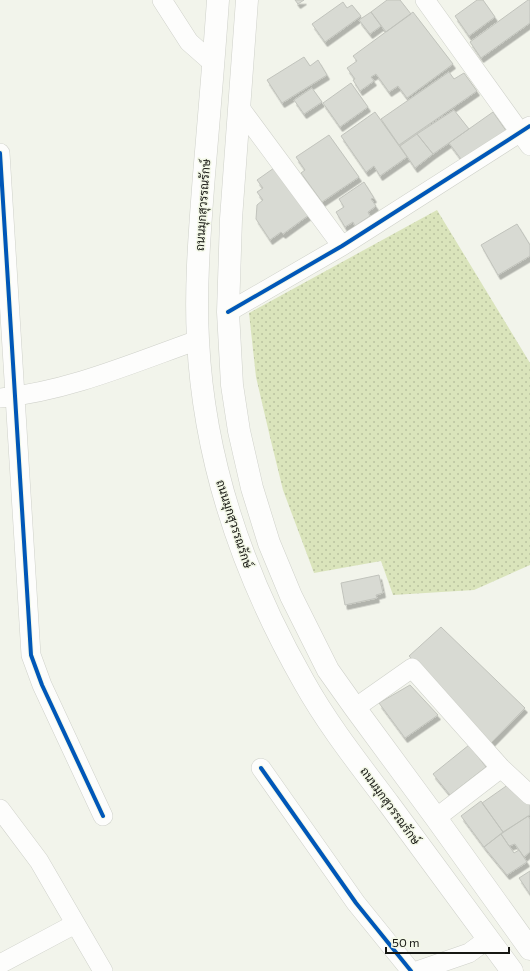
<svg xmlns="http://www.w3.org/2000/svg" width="530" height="971" viewBox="0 0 530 971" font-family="Commissioner,Sarabun,sans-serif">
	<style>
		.green { fill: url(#green-dots) }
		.building { fill: #d8dad3; stroke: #c1c3bc; filter: url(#shadow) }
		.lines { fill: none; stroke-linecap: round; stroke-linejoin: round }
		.minor-casing { stroke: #cfd1ca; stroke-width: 20 }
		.secondary-casing { stroke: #cfd1ca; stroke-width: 23 }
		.minor { stroke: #fdfdfc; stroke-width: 19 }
		.secondary { stroke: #fdfdfc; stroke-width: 22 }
		.cycleway-casing { stroke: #f3f8e7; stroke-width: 6 }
		.cycleway { stroke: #0057b8; stroke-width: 4 }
		.labels { text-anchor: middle; stroke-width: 3; stroke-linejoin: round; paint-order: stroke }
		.street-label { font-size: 12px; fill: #171813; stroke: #f3f8e7 }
	</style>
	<defs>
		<pattern id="green-dots" width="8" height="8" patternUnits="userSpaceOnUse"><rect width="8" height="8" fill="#dae4bb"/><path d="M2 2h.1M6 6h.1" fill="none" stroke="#bac3a0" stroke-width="1.8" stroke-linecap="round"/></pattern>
		<filter id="shadow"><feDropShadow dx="2.5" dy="4.5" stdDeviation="0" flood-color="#0004"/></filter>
	</defs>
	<rect width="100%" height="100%" fill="#f2f4eb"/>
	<path class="green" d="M437,210l93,153v202l-56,25 -81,5 -12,-34 -67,12 -31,-83 -13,-53 -14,-60 -7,-64z"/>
	<path class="building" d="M295,0h9l-6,4z
		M387,0h13l11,14 -25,18 -15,-20z
		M477,0h6l12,17 -26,19 -14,-20z
		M528,0h2v23l-49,35 -11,-16z
		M343,2l4,6 5,-3 9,11 -36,26 -13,-18z
		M371,12l10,14 -11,8 -11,-14z
		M413,12l40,52 -46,34 -9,-12 -9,6 -13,-18 -5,3 3,4 -14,10 -7,-11 2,-1 -8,-11 10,-7 -4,-5z
		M304,57l6,9 8,-6 9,15 -45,28 -15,-23z
		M449,72l5,7 10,-6 13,18 -78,54 -18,-26z
		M351,83l17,24 -28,20 -17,-24z
		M312,88l10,14 -18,12 -10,-14z
		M454,110l15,19 -36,25 -16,-20z
		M375,112l32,45 -27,19 -6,-10 -8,6 -25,-36z
		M493,112l14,20 -43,31 -15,-20z
		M417,134l16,20 -18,14 -15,-22z
		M329,135l30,42 -37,25 -21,-29 4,-3 -9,-13z
		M274,168l35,47 -26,19 -2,-2 -11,8 -14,-21 1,-14 6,-5 -6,-8 6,-4 -6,-8z
		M364,182l10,16 -3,1 5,7 -8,6 2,4 -15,10 -2,-4 -8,5 -9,-15 8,-5 -5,-8z
		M517,224l13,21v11l-32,19 -17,-30z
		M379,575l4,18 -7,2 1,3 -32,7 -4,-22z
		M441,627l84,81 -34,35 -82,-87z
		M410,685l28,30 -33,23 -26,-35z
		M469,745l17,22 -36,28 -17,-21z
		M512,782l18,19v14l-27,17 -21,-29z
		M481,801l22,31 -19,15 -23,-31z
		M528,816l2,3v33l-6,5 -9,-13 -6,2 -8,-12z
		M501,834l13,19 5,-3 8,12 -20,13 -23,-28z
		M530,871v23l-11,-16z"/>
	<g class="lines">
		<g class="minor-casing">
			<path id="minor" d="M162,0l27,42 25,22
				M425,0l105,146
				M240,108l102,138
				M0,153l31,502 11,30 61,131
				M228,312l114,-66 188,-120
				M0,398c69,-7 133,-35 198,-58
				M355,708l57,-40 89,100 29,27
				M261,768l95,135 55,68
				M0,809l39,52 64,110
				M436,818l65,-50
				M0,964l75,-40
				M417,971l52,-18 19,-14"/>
		</g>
		<g class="secondary-casing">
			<path id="secondary" d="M218,0c-4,58 -9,117 -14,175 -4,54 -9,110 -6,165 6,123 45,235 106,342 24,43 55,82 85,122 41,56 82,112 123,167
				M247,0l-16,219 -3,93 4,73 7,46 13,57 17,55 22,53 37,74 27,38 81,110 94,131"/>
		</g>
		<use href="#minor" class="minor"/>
		<use href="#secondary" class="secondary"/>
		<g class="cycleway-casing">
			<path id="cycleway" d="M0,153l31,502 11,30 61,131
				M228,312l114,-66 188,-120
				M261,768l95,135 55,68"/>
		</g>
		<use href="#cycleway" class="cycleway"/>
	</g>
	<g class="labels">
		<g class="street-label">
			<text transform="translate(203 205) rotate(-86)" y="4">ถนนมุกสุวรรณรักษ์</text>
			<text transform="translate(234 524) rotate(72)" y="4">ถนนมุกสุวรรณรักษ์</text>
			<text transform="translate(390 806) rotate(54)" y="4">ถนนมุกสุวรรณรักษ์</text>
		</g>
	</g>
	<path d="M386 947v6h123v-6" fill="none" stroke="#171813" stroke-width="2"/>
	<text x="392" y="947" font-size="12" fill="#171813" stroke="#f3f8e7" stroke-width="3" paint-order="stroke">50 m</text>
</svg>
